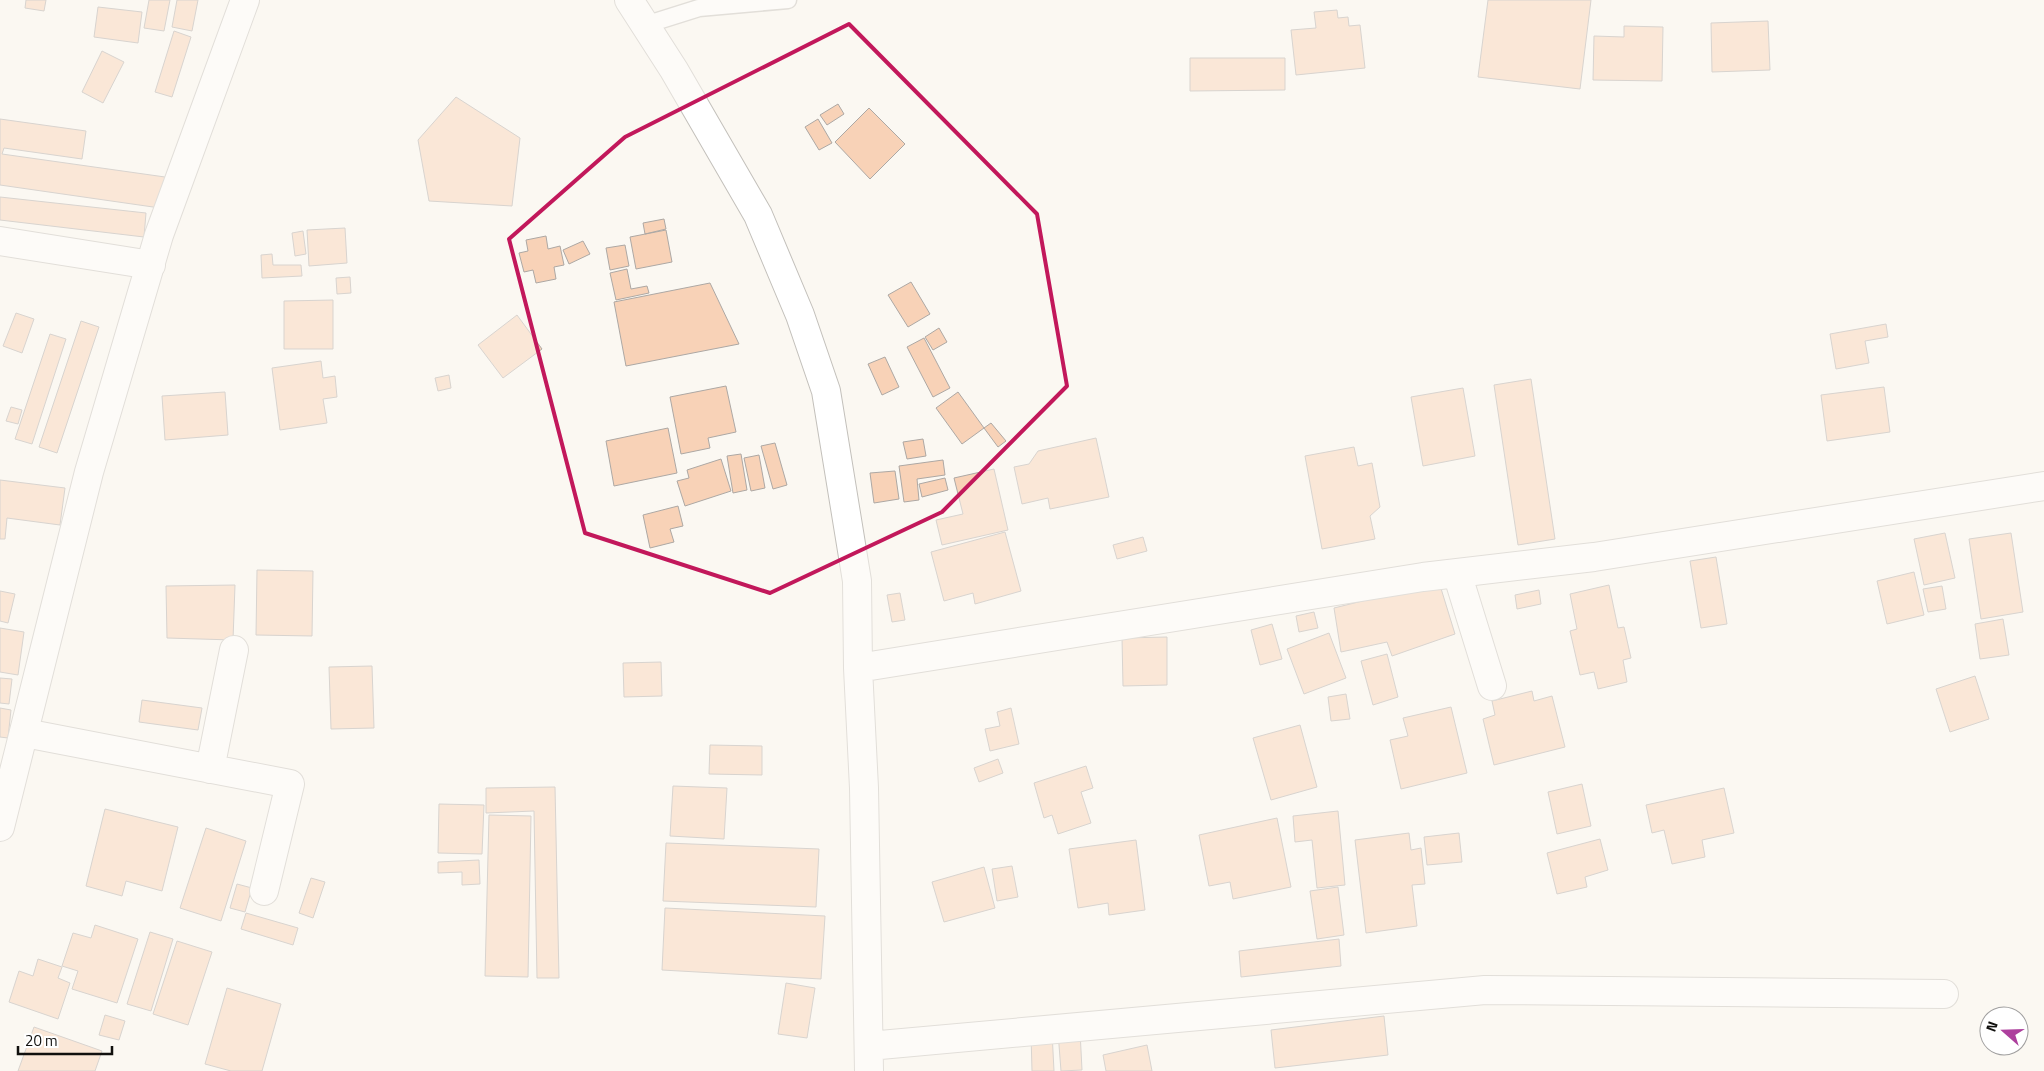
<svg xmlns="http://www.w3.org/2000/svg" width="2044" height="1071" viewBox="0 0 2044 1071" font-family="'Titillium Web',sans-serif">
	<style>
		.building { fill: #f8d2b7; stroke: #ada8a4 }
		.lines { fill: none; stroke-linecap: round; stroke-linejoin: round }
		.service-casing { stroke: #c3c0bb; stroke-width: 19 }
		.minor-casing { stroke: #c3c0bb; stroke-width: 30 }
		.service { stroke: #fff; stroke-width: 16 }
		.minor { stroke: #fff; stroke-width: 28 }
		.marked { fill: none; stroke: #c2185b; stroke-width: 4; stroke-linejoin: round }
	</style>
	<rect width="100%" height="100%" fill="#fbf8f2"/>
	<path class="building" d="M26,0h20l-2,11 -19,-3z
		M149,0h21l-6,31 -20,-3z
		M177,0h21l-6,31 -20,-4z
		M1488,0h103l-11,89 -102,-12z
		M98,7l44,5 -4,31 -44,-6z
		M1337,10l1,8 10,-1 1,9 11,-1 5,43 -69,7 -5,-45 25,-2 -2,-16z
		M1768,21l2,49 -58,2 -1,-49z
		M1624,26l39,1 -1,54 -69,-1 1,-44 30,1z
		M174,31l17,6 -19,60 -17,-5z
		M102,51l22,11 -21,41 -21,-11z
		M1190,58h95v32l-95,1z
		M456,97l64,41 -8,68 -83,-5 -11,-61z
		M838,104l6,10 -17,11 -7,-10z
		M869,108l36,36 -35,35 -35,-37z
		M0,119l86,12 -4,28 -78,-11 -2,6 163,23 -5,31 -160,-23z
		M818,119l14,24 -13,7 -14,-23z
		M0,197l146,16 -2,24 -144,-17z
		M664,219l2,10 -21,5 -2,-11z
		M345,228l2,35 -38,3 -2,-36z
		M666,230l6,32 -36,7 -6,-32z
		M303,231l3,23 -11,2 -3,-23z
		M546,236l2,13 12,-3 4,19 -10,2 2,12 -20,4 -3,-13 -9,2 -5,-19 9,-2 -2,-11z
		M583,241l7,13 -21,10 -6,-14z
		M625,245l4,21 -19,4 -4,-22z
		M272,254l1,11h28l1,11 -40,2 -1,-23z
		M627,269l4,20 16,-3 2,7 -33,7 -6,-27z
		M350,277l1,16 -14,1 -1,-16z
		M911,282l19,32 -22,13 -20,-32z
		M710,283l29,61 -113,22 -12,-64z
		M333,300v49h-49v-48z
		M16,313l18,6 -12,34 -19,-7z
		M517,315l25,34 -39,29 -25,-33z
		M81,321l18,6 -42,126 -18,-6z
		M1886,324l2,13 -23,4 4,22 -33,6 -6,-35z
		M939,328l8,14 -14,8 -8,-13z
		M50,334l16,5 -34,105 -17,-5z
		M924,338l26,50 -17,9 -26,-50z
		M885,357l14,30 -17,8 -14,-31z
		M321,361l2,17 12,-2 2,21 -14,2 4,24 -47,7 -8,-62z
		M449,375l2,13 -13,3 -3,-13z
		M1531,379l24,160 -37,6 -24,-160z
		M726,386l10,46 -28,6 2,10 -29,6 -11,-57z
		M1884,387l6,45 -63,9 -6,-46z
		M1463,388l12,68 -52,10 -12,-69z
		M225,392l3,43 -63,5 -3,-44z
		M958,392l26,36 -22,16 -26,-36z
		M11,407l11,3 -4,14 -12,-3z
		M991,423l15,18 -8,6 -14,-19z
		M668,428l9,45 -63,13 -8,-45z
		M1096,438l13,59 -59,12 -2,-11 -26,6 -8,-37 15,-3 9,-13z
		M923,439l3,17 -19,3 -4,-17z
		M775,443l12,42 -14,4 -12,-43z
		M1354,447l4,19 14,-3 8,44 -10,9 5,23 -53,10 -17,-93z
		M741,454l6,36 -14,3 -6,-37z
		M759,455l6,33 -14,3 -7,-33z
		M721,459l10,32 -46,15 -8,-25 12,-3 -2,-8z
		M943,460l2,15 -28,4 2,21 -15,2 -5,-36z
		M994,469l14,61 -66,15 -6,-25 27,-6 -9,-36z
		M895,471l4,28 -25,4 -4,-30z
		M945,478l3,12 -26,7 -3,-13z
		M0,480l65,8 -5,37 -53,-7 -2,21h-5z
		M678,506l5,20 -13,3 4,13 -24,6 -7,-33z
		M1005,532l16,59 -46,13 -2,-11 -29,8 -13,-49z
		M1945,533l10,45 -31,7 -10,-46z
		M2011,533l12,79 -42,7 -12,-80z
		M1143,537l4,14 -30,8 -4,-14z
		M1716,557l11,67 -26,4 -11,-67z
		M257,570l56,1 -1,65 -56,-1z
		M1914,572l10,43 -37,9 -10,-43z
		M1439,582l16,52 -63,22 -5,-14 -46,10 -7,-44z
		M235,585l-2,55 -66,-2 -1,-52z
		M1609,585l9,43 6,-1 7,31 -8,2 4,22 -29,7 -4,-17 -14,3 -10,-44 7,-2 -7,-35z
		M1942,586l4,23 -18,3 -5,-23z
		M1539,590l2,14 -24,5 -2,-14z
		M0,591l15,3 -7,29 -8,-2z
		M900,593l5,27 -13,2 -5,-27z
		M1314,612l4,16 -19,4 -3,-16z
		M2003,619l6,36 -29,4 -5,-35z
		M1272,624l10,35 -22,6 -9,-35z
		M0,628l24,4 -6,43 -18,-3z
		M1329,633l17,45 -42,16 -17,-45z
		M1167,637v48l-44,1 -1,-48z
		M1387,654l11,43 -25,8 -12,-44z
		M661,662l1,34 -38,1 -1,-34z
		M372,666l2,62 -43,1 -2,-62z
		M1975,676l14,43 -39,13 -14,-43z
		M0,678l12,1 -3,25 -9,-1z
		M1532,691l2,10 18,-5 13,51 -71,18 -11,-46 12,-4 -3,-14z
		M1346,694l4,25 -19,2 -3,-24z
		M142,700l60,8 -4,22 -59,-8z
		M1451,707l16,66 -66,16 -11,-49 18,-4 -5,-18z
		M0,708l11,2 -3,28 -8,-1z
		M1011,708l8,36 -29,7 -5,-22 15,-3 -3,-14z
		M1300,725l17,62 -46,13 -18,-62z
		M710,745l52,1v29l-53,-1z
		M998,759l5,14 -24,9 -5,-14z
		M1086,766l7,22 -12,4 10,31 -33,11 -6,-19 -8,3 -10,-35z
		M1582,784l9,42 -34,8 -9,-42z
		M673,786l54,2 -3,51 -54,-3z
		M555,787l4,191h-22l-3,-167 -48,2v-25z
		M1724,788l10,45 -32,7 3,17 -33,7 -8,-34 -12,3 -6,-28z
		M439,804l45,1 -2,49 -44,-1z
		M105,809l73,18 -16,64 -36,-10 -4,15 -36,-10z
		M1338,811l7,74 -28,3 -5,-48 -17,2 -2,-26z
		M489,815l42,1 -3,161 -43,-1z
		M1277,818l14,69 -58,12 -3,-17 -21,4 -10,-51z
		M206,828l40,13 -25,80 -41,-13z
		M1409,833l2,17 10,-2 4,36 -13,1 5,41 -51,7 -11,-93z
		M1459,833l3,29 -35,3 -3,-28z
		M1600,839l8,31 -23,7 2,10 -30,7 -10,-41z
		M1136,840l9,70 -36,5 -1,-12 -30,5 -9,-59z
		M666,843l153,6 -3,58 -153,-6z
		M479,860l1,24 -18,1v-13l-24,1v-11z
		M1012,866l6,31 -21,4 -5,-32z
		M984,867l11,41 -51,14 -12,-40z
		M311,878l14,4 -12,36 -14,-5z
		M237,884l15,4 -7,24 -15,-4z
		M1338,887l6,48 -27,4 -7,-48z
		M665,908l160,8 -4,63 -159,-9z
		M246,913l52,15 -5,17 -52,-16z
		M95,925l43,14 -21,64 -45,-14 6,-18 -16,-5 11,-33 18,5z
		M150,932l23,7 -22,72 -24,-7z
		M1339,939l2,27 -100,11 -2,-26z
		M177,941l35,11 -24,73 -35,-11z
		M38,959l24,8 -4,11 12,5 -12,36 -49,-17 10,-31 14,5z
		M786,983l29,5 -8,50 -29,-4z
		M227,988l54,16 -19,67h-31l-26,-7z
		M105,1015l20,6 -6,19 -20,-5z
		M1384,1016l4,39 -113,13 -4,-38z
		M34,1027l68,24 -7,20h-77z
		M1080,1031l2,39 -21,1 -3,-39z
		M1052,1032l2,39h-22l-1,-37z
		M1147,1045l5,26h-46l-3,-16z"/>
	<g class="lines">
		<g class="service-casing">
			<path id="service" d="M645,25l54,-17 89,-8"/>
		</g>
		<g class="minor-casing">
			<path id="minor" d="M629,0l45,70 84,145 42,100 26,76 31,190 1,87 6,120 5,283
				M0,241l151,24
				M1457,573l35,113
				M858,668l565,-91 171,-20 450,-71
				M25,733l265,51 -26,107
				M210,769l24,-119
				M0,827l89,-355 70,-237 86,-235
				M869,1046l616,-56 459,4"/>
		</g>
		<use href="#service" class="service"/>
		<use href="#minor" class="minor"/>
	</g>
	<path d="M0 0H2044V1071H0ZM849,24l188,190 30,172 -125,126 -172,81 -185,-60 -76,-294 116,-102z" fill="#fbf8f2" fill-opacity=".55" fill-rule="evenodd"/>
	<path class="marked" d="M849,24l188,190 30,172 -125,126 -172,81 -185,-60 -76,-294 116,-102z"/>
	<g transform="translate(2004 1031) rotate(290)"><circle r="24" fill="#ffffff" stroke="#a09f9f"/>
	<path d="M0-4L9 19L0 12L-9 19Z" fill="#ad3f9d"/>
	<text y="-8" font-size="14" font-weight="bold" text-anchor="middle" fill="#11100e">N</text>
	</g>
	<path d="M18 1046v8h94v-8" fill="none" stroke="#11100e" stroke-width="2.5"/>
	<text x="25" y="1046" font-size="15" fill="#11100e" stroke="#ffffff" stroke-width="4" paint-order="stroke">20 m</text>
</svg>
